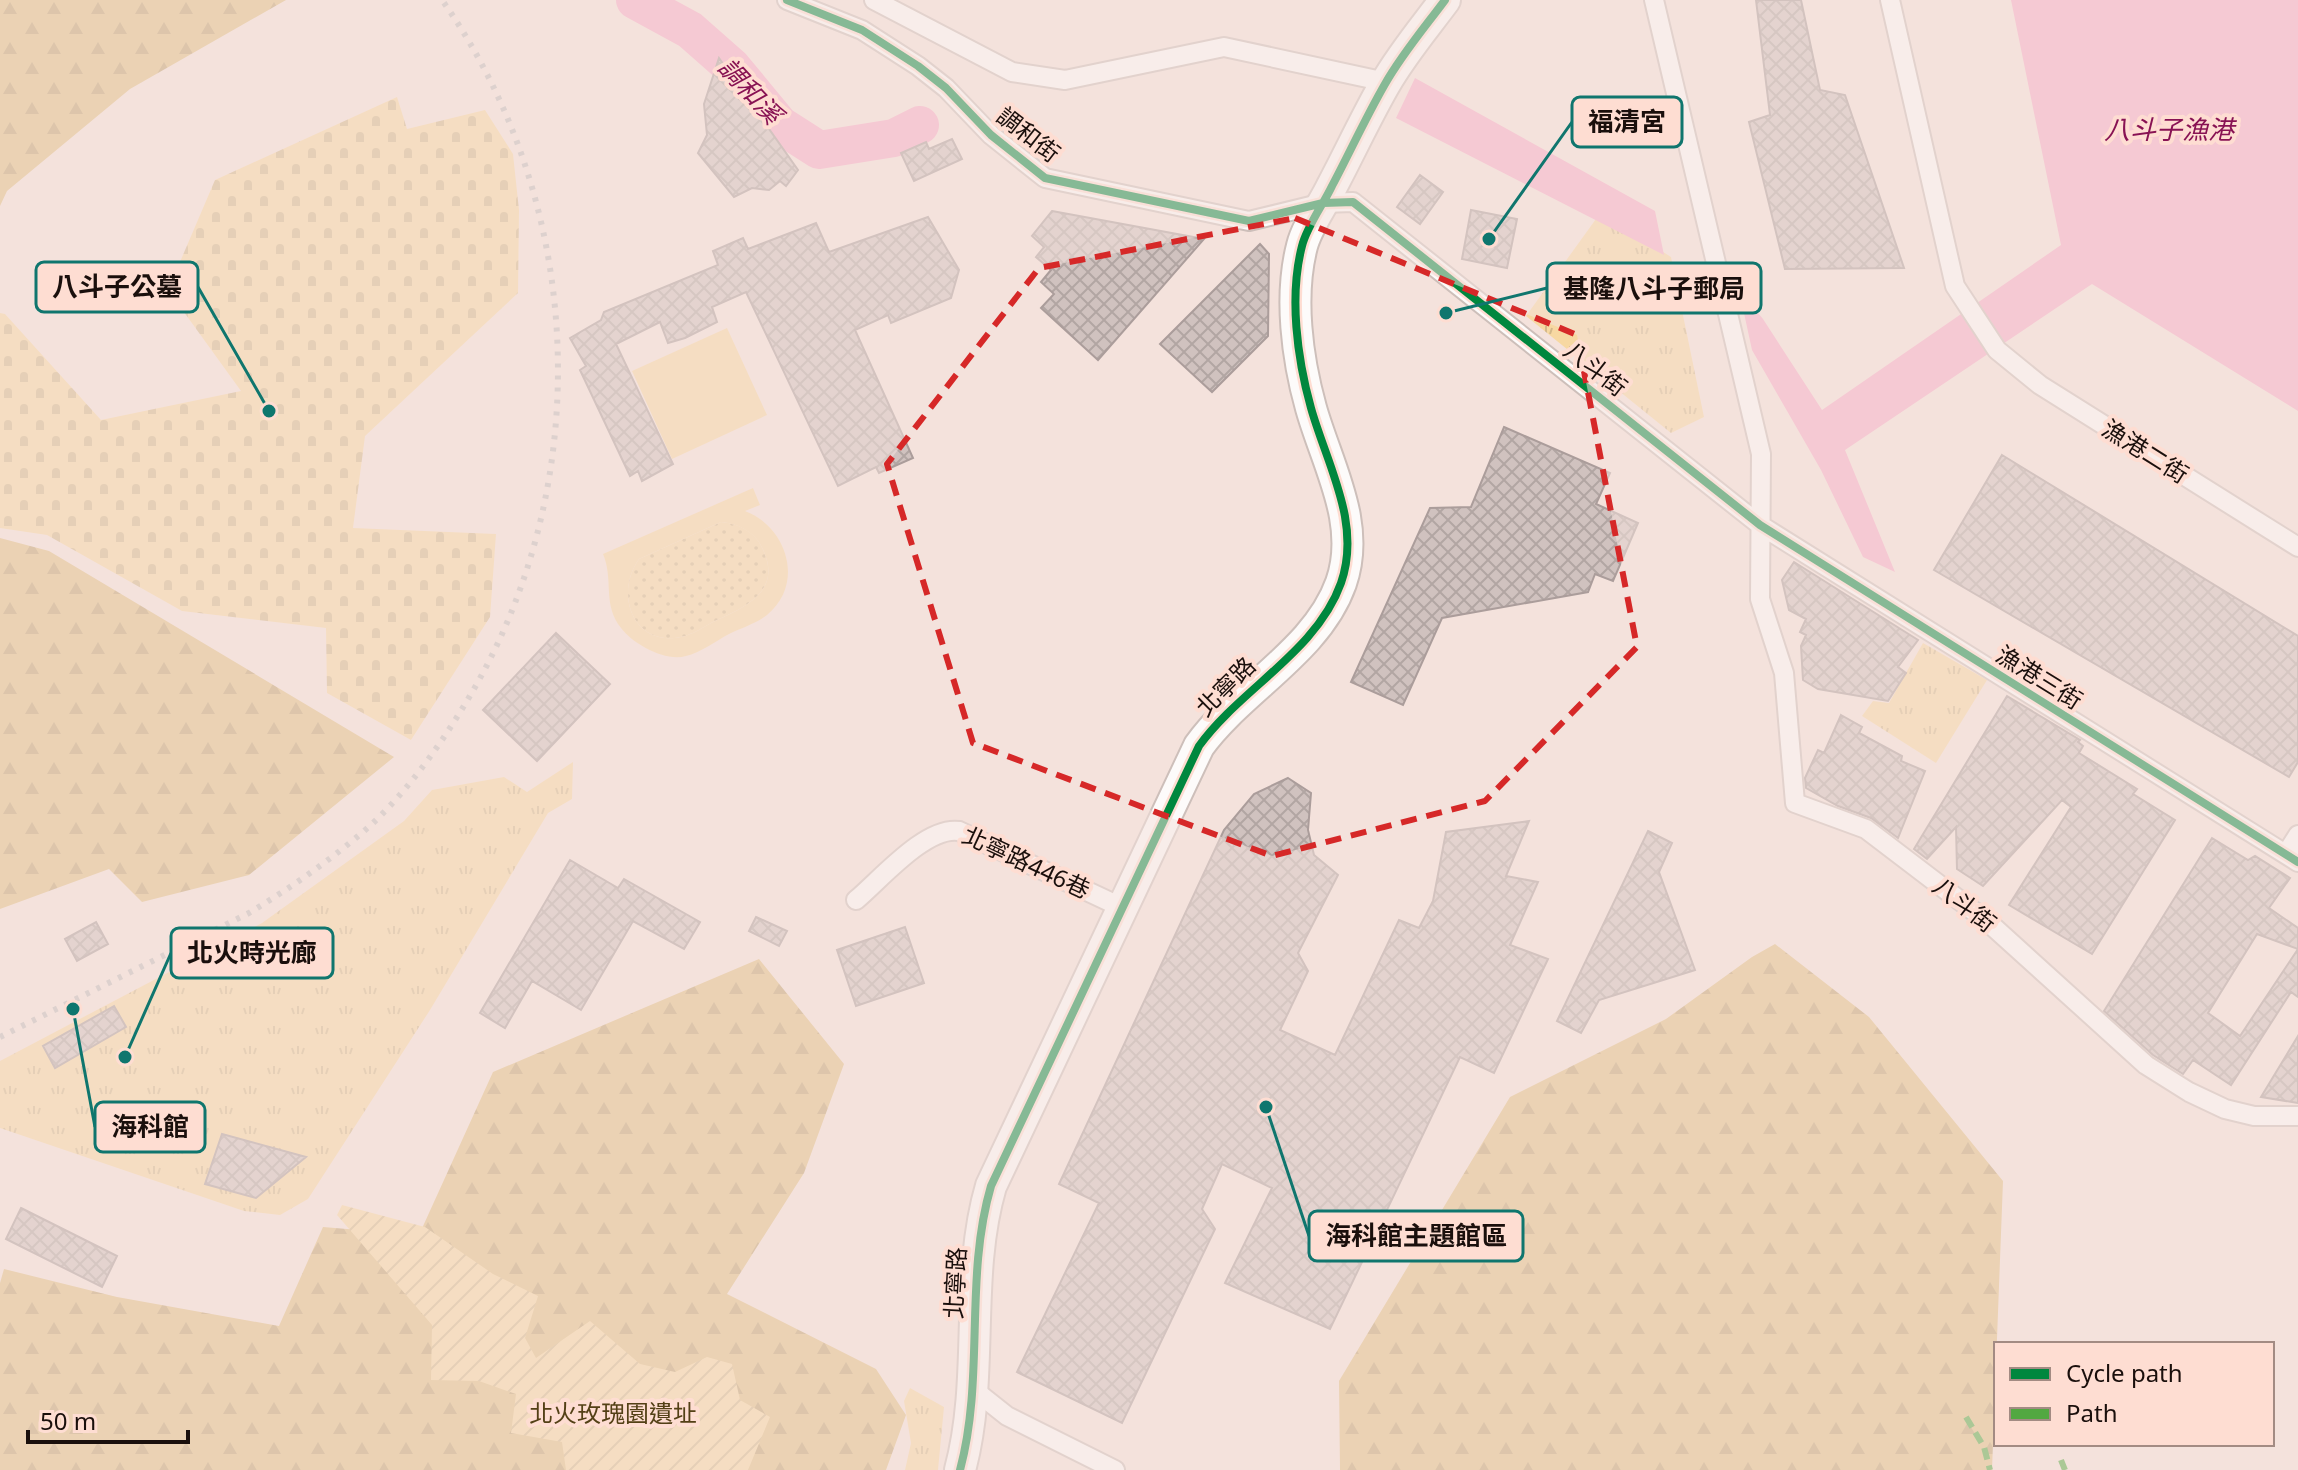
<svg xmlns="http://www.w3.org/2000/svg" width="2298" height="1470" viewBox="0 0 2298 1470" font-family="'Noto Sans','Noto Sans TC',sans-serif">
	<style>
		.grass { fill: url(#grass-dots) }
		.forest { fill: url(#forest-firs) }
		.cemetery { fill: url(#cemetery-stones) }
		.park { fill: url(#park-tufts) }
		.garden { fill: url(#garden-furrows) }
		.pitch { fill: #f7d8a2; fill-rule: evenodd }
		.water { fill: #f7abc7 }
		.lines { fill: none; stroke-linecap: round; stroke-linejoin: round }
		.river { stroke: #f7abc7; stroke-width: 38 }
		.building { fill: url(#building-cross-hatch); stroke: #ab9d9b; stroke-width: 2 }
		.street-casing { stroke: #cdbfba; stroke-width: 22 }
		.primary-casing { stroke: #cdbfba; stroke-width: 34 }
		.street { stroke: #fdfbfa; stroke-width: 18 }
		.primary { stroke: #fdfbfa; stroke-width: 30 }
		.rail { stroke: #c2bdbc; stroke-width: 6; stroke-dasharray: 4 8; stroke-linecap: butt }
		.quiet { stroke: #52a841; stroke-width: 6; stroke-dasharray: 12 6; stroke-linecap: butt }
		.cycleway-casing { stroke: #feddd2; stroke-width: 13 }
		.cycleway { stroke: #00873e; stroke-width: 8 }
		.marked { fill: none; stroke: #d62828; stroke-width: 6; stroke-dasharray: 16 10; stroke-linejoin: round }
		.labels { text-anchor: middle; stroke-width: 8; stroke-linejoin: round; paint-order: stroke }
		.street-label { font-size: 24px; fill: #1a0f0c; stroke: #feddd2 }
		.park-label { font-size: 24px; fill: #534016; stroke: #feddd2 }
		.water-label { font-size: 26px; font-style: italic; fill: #881253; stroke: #feddd2 }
		.leader { fill: none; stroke: #0f766e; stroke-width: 3 }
		.callout-dot { fill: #0f766e; stroke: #feddd2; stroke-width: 3 }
		.callout { fill: #feddd2; stroke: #0f766e; stroke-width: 3 }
		.callout-label { font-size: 26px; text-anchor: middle; font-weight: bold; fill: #1a0f0c }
	</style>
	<defs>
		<pattern id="grass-dots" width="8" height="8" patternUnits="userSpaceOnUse" patternTransform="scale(2)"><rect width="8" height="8" fill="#f7d8a2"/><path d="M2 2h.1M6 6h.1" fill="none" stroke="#d3b88a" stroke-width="1.8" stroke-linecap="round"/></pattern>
		<pattern id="forest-firs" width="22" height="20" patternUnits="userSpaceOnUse" patternTransform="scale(2)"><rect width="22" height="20" fill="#e0bf83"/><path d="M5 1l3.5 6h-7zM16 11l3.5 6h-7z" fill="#c0a370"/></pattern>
		<pattern id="cemetery-stones" width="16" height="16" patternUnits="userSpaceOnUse" patternTransform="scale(2)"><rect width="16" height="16" fill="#f7d8a2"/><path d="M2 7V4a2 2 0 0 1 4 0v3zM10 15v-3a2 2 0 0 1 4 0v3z" fill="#d3b88a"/></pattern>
		<pattern id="park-tufts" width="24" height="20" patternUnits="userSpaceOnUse" patternTransform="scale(2)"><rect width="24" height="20" fill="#f7d8a2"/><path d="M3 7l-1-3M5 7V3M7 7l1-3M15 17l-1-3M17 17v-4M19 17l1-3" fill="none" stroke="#d3b88a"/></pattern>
		<pattern id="garden-furrows" width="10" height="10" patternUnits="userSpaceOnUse" patternTransform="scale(2)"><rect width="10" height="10" fill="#f7d8a2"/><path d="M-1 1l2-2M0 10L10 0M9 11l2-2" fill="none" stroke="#d3b88a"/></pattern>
		<pattern id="building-cross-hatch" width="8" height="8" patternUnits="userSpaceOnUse" patternTransform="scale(2)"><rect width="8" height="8" fill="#d0c2bf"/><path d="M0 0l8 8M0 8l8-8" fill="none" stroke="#b2a6a3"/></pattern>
	</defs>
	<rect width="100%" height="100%" fill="#f4e2dc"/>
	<path class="grass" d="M721,522c20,2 36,11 43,30 17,40 -19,55 -49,69 -10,5 -23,14 -34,16 -48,10 -67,-43 -42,-78z"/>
	<path class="forest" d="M0,0h286l-156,89 -123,102 -7,15z
		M0,538l49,13 345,206 -145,118 -107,27 -33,-33 -109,40z
		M1775,944l94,73 134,164 -11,289h-652l-1,-89 171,-284 156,-78 86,-62z
		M759,959l85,105 -40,109 -77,121 149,75 30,46 -20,55h-886v-187l4,-14 113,28 162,29 44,-99 96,8 74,-163z"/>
	<path class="cemetery" d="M397,97l10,32 78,-19 28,44 6,56 -1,83 -153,143 -12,92 143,6 -6,83 -79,123 -84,-47 -1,-65 -144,-17 -135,-76 -47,-7v-215l5,1 96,106 140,-29 -73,-101 47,-110z"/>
	<path class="park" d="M1601,212l70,45 33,160 -33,16 -145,-117z
		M1923,643l64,37 -51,83 -74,-47 11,-15 16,2z
		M573,762l-1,37 -24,14 -118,197 -122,189 -28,16 -36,-4 -244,-83v-67l262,-138 142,-102 28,-31 72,-13 23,15z
		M910,1388l34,19 -6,63h-33l6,-27 -7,-42z"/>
	<path class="garden" d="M342,1205l83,22 68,47 45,22 -13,42 11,20 54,-37 50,43 35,8 32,-15 25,7 8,36 30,17 -22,53h-182l-4,-28 -51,-9 5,-39 -37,-13 -48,-1 1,-55 -95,-110z"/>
	<path class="pitch" d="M727,328l40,87 -95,44 -40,-88z
		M753,488l7,17 -15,6c41,15 61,72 22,104 -10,8 -26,13 -38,19 -13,7 -29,19 -43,22 -21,6 -53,-12 -65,-28 -19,-24 -7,-48 -18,-74zM721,522c19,2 36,11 43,30 17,40 -19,55 -49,69 -10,5 -23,14 -34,16 -48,10 -67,-43 -42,-78z"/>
	<path class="water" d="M2011,0h287v411l-206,-127 -247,166 50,122 -32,-15 -42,-87 -69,-120 -13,-60 24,29 59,91 239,-165z
		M1415,78l240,133 9,44 -268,-137z"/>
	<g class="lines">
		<path class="river" d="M635,0l55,30 42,37 48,58 39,25 75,-12 26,-13"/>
	</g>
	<path class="building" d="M1756,0h45l19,90 25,5 59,173 -119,1 -36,-147 21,-7z
		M719,58l79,112 -12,16 -6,-5 -11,9 -17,-2 -18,9 -36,-44 9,-18 -3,-31z
		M952,139l10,20 -48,22 -13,-28 25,-11 3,7z
		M1420,175l23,17 -23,32 -23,-17z
		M1471,210l46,9 -10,49 -45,-9z
		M1052,211l152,28 -106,121 -57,-52 13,-14 -13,-12 10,-12 -15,-13 8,-10 -12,-11z
		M928,217l31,53 -8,28 -60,25 -3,-8 -33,15 58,128 -34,15 -3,-6 -38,19 -92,-194 -34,15 5,15 -32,16 -17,5 -8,-21 -44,22 57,120 -31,17 -4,-10 -8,5 -50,-106 6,-4 -16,-28 31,-18 3,-8 114,-47 -5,-14 30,-13 5,11 68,-26 13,29z
		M1260,244l9,10 -1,82 -56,56 -52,-48z
		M1504,427l106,46 -14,31 42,19 -25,58 -18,-7 -7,18 -146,26 -39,87 -52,-23 79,-174 41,-1z
		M2002,455l296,181v126l-9,15 -355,-207z
		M1794,562l124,78 -20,27 8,6 -18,28 -70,-12 -15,-9 -2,-34 5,-11 -6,-3 6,-13 -17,-9 -7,-30z
		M556,633l54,51 -73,77 -54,-51z
		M2007,696l73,44 -2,2 5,4 -4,7 58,36 -4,5 42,26 -83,134 -83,-49 62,-98 -9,-7 -79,86 -26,-17 -1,-42 -29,32 -13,-10z
		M1841,715l21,12 -3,6 43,23 -1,5 24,10 -27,67 -27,-20 -33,-12 -32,-18 -1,-10 13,-28 6,3z
		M1288,778l23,15 -3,37 6,25 24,20 -40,78 10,18 -28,59 55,25 64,-135 20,8 14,-27 13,-69 83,-11 -23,55 32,6 -28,63 38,14 -54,114 -34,-16 -130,272 -105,-46 47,-95 -50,-24 -20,45 13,20 -93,194 -105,-51 82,-169 -40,-19 165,-354 30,-36z
		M1648,831l24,12 -13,29 36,98 -96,30 -18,33 -24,-12z
		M2212,838l36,22 7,-4 35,22 -21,30 29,20v21l-41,-15 -49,79 32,23 58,-87v48l-7,-5 -60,93 -38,-25 -10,14 -30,-19 -49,-44z
		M570,860l48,28 6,-9 76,43 -16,27 -51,-28 -52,89 -49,-29 -27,47 -25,-15z
		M756,917l31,14 -8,15 -30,-15z
		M96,922l12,22 -31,17 -12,-22z
		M905,927l19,56 -68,23 -19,-56z
		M114,1006l12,21 -71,41 -12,-22z
		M2298,1036v67l-37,-6z
		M222,1134l84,23 -50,41 -51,-14z
		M21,1208l96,48 -15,31 -96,-48z"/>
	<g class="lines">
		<g class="street-casing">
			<path id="street" d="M787,0l75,30 56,36 28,22 45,47 54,43 204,43 74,-18 30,-1 407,323 538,337
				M874,0l138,72 53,8 159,-33 162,35
				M1654,0l107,454 -1,145 24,74 11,130 71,26 122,93 158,143 43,27 36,17 29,7h44
				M1890,0l65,286 42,64 43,35 258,162
				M2286,854l12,-19
				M856,900c25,-21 70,-74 103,-69l164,77
				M973,1389l34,27 108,54"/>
		</g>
		<g class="primary-casing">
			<path id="primary" d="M960,1470c25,-93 4,-192 31,-284l208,-440c41,-57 118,-95 142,-163 21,-60 -14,-118 -30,-175 -14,-50 -22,-112 -9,-162 5,-20 21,-41 30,-60 18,-34 34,-69 53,-102 17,-30 40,-57 60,-84"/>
		</g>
		<use href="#street" class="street"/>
		<use href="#primary" class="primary"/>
		<path class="rail" d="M0,1037l249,-124c43,-26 86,-56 123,-89 39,-37 72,-84 99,-130 126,-214 114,-492 -29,-694"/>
		<path class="quiet" d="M1966,1417l18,30 6,23
			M2061,1460l4,10"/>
		<g class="cycleway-casing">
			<path id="cycleway" d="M787,0l75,30 56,36 28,22 45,47 54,43 204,43 74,-18 30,-1 407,323 538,337
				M960,1470c25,-93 4,-192 31,-284l208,-440c41,-57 118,-95 142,-163 21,-60 -14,-118 -30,-175 -14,-50 -22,-112 -9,-162 5,-20 21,-41 30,-60 18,-34 34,-69 53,-102 17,-30 40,-57 60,-84"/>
		</g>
		<use href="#cycleway" class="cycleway"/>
	</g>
	<path d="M0 0H2298V1470H0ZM1295,218l282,117 60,312 -152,154 -213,55 -299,-113 -86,-279 152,-196z" fill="#f4e2dc" fill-opacity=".55" fill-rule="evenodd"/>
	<path class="marked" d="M1295,218l282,117 60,312 -152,154 -213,55 -299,-113 -86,-279 152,-196z"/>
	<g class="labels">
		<g class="street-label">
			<text transform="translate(1028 135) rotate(38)" y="8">調和街</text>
			<text transform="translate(1595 369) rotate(38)" y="8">八斗街</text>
			<text transform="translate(2145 452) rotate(32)" y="8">漁港二街</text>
			<text transform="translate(2039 678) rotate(32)" y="8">漁港三街</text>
			<text transform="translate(1226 687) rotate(-45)" y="8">北寧路</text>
			<text transform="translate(1026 863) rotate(25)" y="8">北寧路446巷</text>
			<text transform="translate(1964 905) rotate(38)" y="8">八斗街</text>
			<text transform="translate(956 1283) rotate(-87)" y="8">北寧路</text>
		</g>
		<g class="park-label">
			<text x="613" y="1422">北火玫瑰園遺址</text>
		</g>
		<g class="water-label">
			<text transform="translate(750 91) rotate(47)" y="9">調和溪</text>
			<text x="2169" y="139">八斗子漁港</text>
		</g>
	</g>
	<path class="leader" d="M1489 239L1572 122M269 411L198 287M1446 313L1547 288M125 1057L171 953M73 1009L95 1127M1266 1107L1309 1236"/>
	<g class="callout-dot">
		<circle cx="1489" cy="239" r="8"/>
		<circle cx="269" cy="411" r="8"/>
		<circle cx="1446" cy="313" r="8"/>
		<circle cx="125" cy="1057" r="8"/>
		<circle cx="73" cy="1009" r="8"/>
		<circle cx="1266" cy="1107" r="8"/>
	</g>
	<g class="callout">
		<rect x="1572" y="97" width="110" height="50" rx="8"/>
		<rect x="36" y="262" width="162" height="50" rx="8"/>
		<rect x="1547" y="263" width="214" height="50" rx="8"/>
		<rect x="171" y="928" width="162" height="50" rx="8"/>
		<rect x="95" y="1102" width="110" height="50" rx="8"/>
		<rect x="1309" y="1211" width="214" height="50" rx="8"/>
	</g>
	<g class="callout-label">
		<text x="1627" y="131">福清宮</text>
		<text x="117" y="296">八斗子公墓</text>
		<text x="1654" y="298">基隆八斗子郵局</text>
		<text x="252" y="962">北火時光廊</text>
		<text x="150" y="1136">海科館</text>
		<text x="1416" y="1245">海科館主題館區</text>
	</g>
	<rect x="1994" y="1342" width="280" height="104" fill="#feddd2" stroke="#a38b83" stroke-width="2"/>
	<rect x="2010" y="1368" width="40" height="12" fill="#00873e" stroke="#a38b83" stroke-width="2"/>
	<text x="2066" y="1382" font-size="24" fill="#1a0f0c">Cycle path</text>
	<rect x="2010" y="1408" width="40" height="12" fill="#52a841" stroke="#a38b83" stroke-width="2"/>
	<text x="2066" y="1422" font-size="24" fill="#1a0f0c">Path</text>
	<path d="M28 1430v12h160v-12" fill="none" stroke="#1a0f0c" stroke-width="4"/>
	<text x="40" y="1430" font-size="24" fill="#1a0f0c" stroke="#feddd2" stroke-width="6" paint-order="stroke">50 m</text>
</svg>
